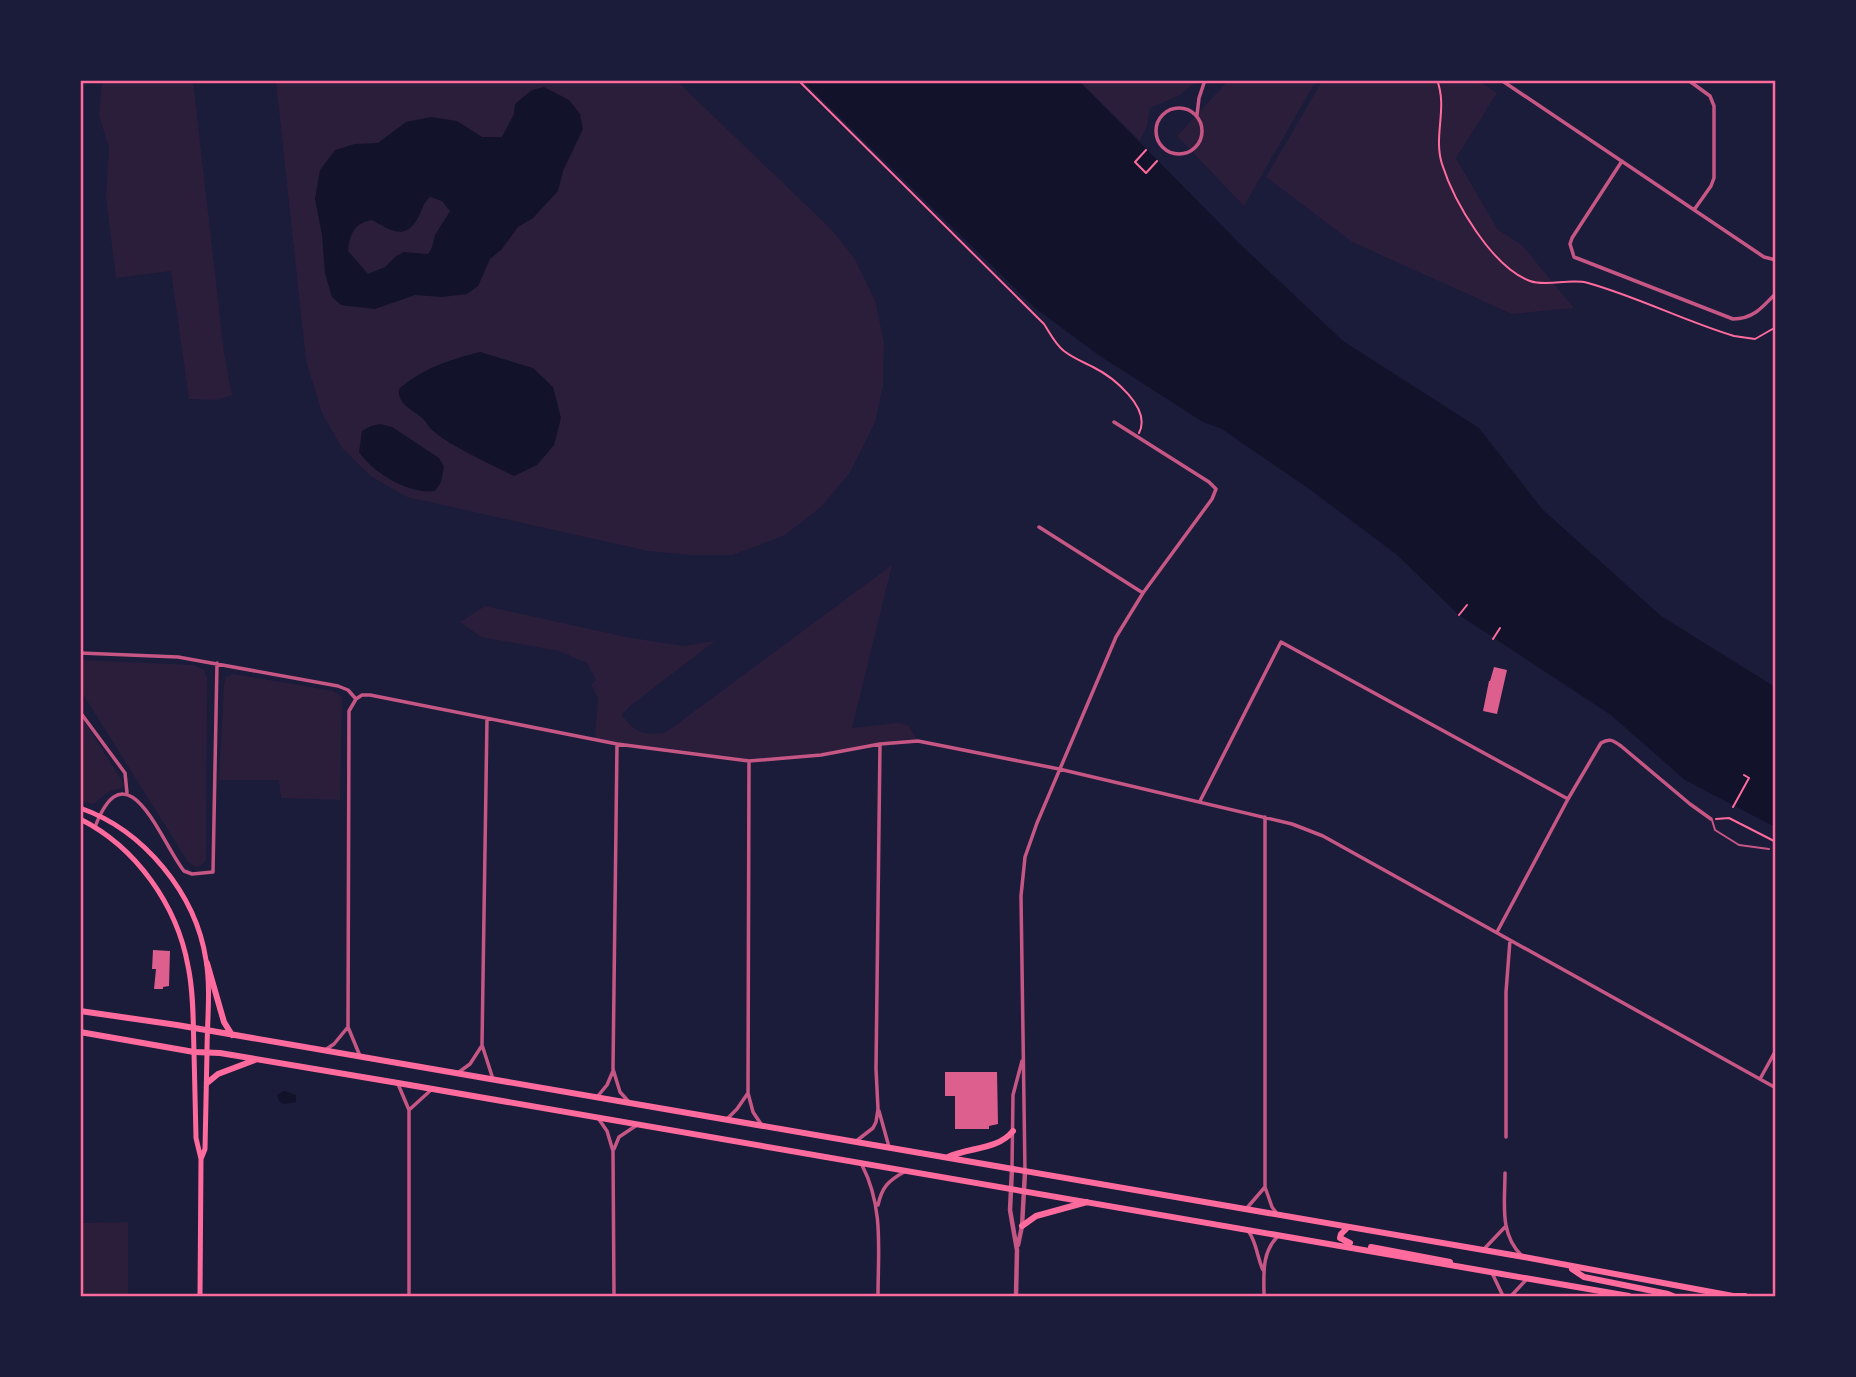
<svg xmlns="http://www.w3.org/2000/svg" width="1856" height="1377" viewBox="0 0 1856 1377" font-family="'Fira Sans',sans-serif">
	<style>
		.green { fill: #2a1e3b }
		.water { fill: #12122b; fill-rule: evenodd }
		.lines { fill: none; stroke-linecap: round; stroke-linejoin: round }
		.stream { stroke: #12122b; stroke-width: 2.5 }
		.building { fill: #dd5f8e }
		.path { stroke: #ff6b9d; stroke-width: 2 }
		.service { stroke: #c65784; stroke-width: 2 }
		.minor { stroke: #c65784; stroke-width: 3.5 }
		.tertiary { stroke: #c65784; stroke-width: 4.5 }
		.secondary { stroke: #ff6b9d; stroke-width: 5 }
		.primary { stroke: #ff6b9d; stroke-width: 5 }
		.trunk { stroke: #ff6b9d; stroke-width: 6 }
		.motorway { stroke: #ff6b9d; stroke-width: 6 }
		.neatline { fill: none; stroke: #ff6b9d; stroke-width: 2.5 }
	</style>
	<rect width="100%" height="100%" fill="#1b1b3a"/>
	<path class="green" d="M102,81h91l31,272 8,42 -14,5 -29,-1 -18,-128 -55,7 -10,-80 3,-51 -10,-31z
		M276,81h401l155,149 23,29 21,44 8,41 -1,42 -8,36 -26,52 -28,33 -36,28 -52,20h-43l-42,-4 -241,-54 -35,-20 -30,-29 -20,-35 -16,-52z
		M1079,81h118l-17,14 -30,13 -3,18 -7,15z
		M1228,81h88l-72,125 -67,-70z
		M1322,81h157l18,12 -41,65 42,72 24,15 52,63 -62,6 -160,-72 -86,-65z
		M892,565l-40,163 45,-5 11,2 10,16 -29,2 -68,12 -72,6 -154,-21 3,-42 -7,-13 5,-5 -9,-17 -28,-12 -78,-14 -21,-15 25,-16 141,31 58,9 31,-5 -85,65 -8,9c13,18 20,20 43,18z
		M81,660l113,5 10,5 3,8 -1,182 -8,8 -10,-6 -107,-171z
		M233,674l100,17 9,6 -2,103 -59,-2 -2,-18h-60l5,-96 2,-7z
		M80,714l44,70 -4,5c-11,0 -18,8 -26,15l-13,-3z
		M128,1222v74h-47v-73z"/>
	<path class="water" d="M803,81h276l163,165 101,95 136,87 63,81 119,107 114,71v140l-90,-47 -74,-65 -152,-100 -63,-61 -84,-63 -90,-62 -19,-7 -103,-66 -65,-48z
		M544,87l25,13 11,14 3,15 -20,42 -5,20 -25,27 -15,9 -16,22 -12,10 -12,27 -11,8 -25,3 -27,-2 -40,14 -34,-4 -9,-8 -7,-24 -3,-38 -7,-36 5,-29 15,-20 20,-6 23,-1 28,-21 25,-5 26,4 25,16h20l12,-23 1,-10 17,-14zM430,197l12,4 8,10c-4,8 -9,13 -13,21 -5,7 -2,13 -9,22l-24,-2 -8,4 -11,11 -17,7 -20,-23c2,-17 6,-28 24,-31 18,10 34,22 47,-4 4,-8 4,-13 11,-19z
		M480,352l53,16 20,19 8,31 -7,27 -17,20 -23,11c-22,-11 -64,-30 -82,-46 -4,-4 -6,-9 -11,-13 -10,-8 -24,-14 -22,-28 24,-21 50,-29 81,-37z
		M380,424l12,3 47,31 5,9 -3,15 -6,9c-25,4 -62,-18 -76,-39l3,-21 9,-5z
		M284,1091l12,4v7l-13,2 -4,-3 -2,-6z"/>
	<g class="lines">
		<path class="stream" d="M80,792h1"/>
	</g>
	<path class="building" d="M1494,667l13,3 -10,44 -14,-3 6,-30h1z
		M153,950l17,1 -1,35 -6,1v2h-9l2,-20h-4z
		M945,1072h52l1,52 -9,2v3h-34v-33h-10z"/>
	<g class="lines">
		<path class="path" d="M798,80l246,244c6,9 11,20 20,27 9,7 19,11 29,16 20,10 59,41 46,66
			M1437,80c11,28 -4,56 5,84 12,38 50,103 88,117 16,6 41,-3 58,2 50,14 96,38 146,53l21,3 21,-12
			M1146,150l-11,12 11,11 11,-12
			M1459,615l8,-10
			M1493,639l7,-11
			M1733,807l16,-29 -5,-3
			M1716,819l13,-1 47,24"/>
		<path class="service" d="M1712,820l3,10 24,15 30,4"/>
		<path class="minor" d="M1501,80l263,177 12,3
			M1688,80l22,16 4,10v72l-3,8 -17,24
			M1156 131a23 23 0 1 1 46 0a23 23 0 1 1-46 0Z
			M1197,115l2,-17 6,-18
			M1622,161l-50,77 -2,6 4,13 159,62c20,0 30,-12 43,-26
			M1039,527l104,66
			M80,653l98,4 160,29 10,4 8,9
			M356,699l6,-4h8l247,49 132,17 72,-6 59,-11 38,-3 141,28 233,55 31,12 453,252
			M356,699l-7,12 -1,316 12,29
			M80,712l45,61 2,20
			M487,719l-5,326 11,34
			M617,744l-4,325 7,23 9,10
			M749,761l-1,332 5,19 8,12
			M1200,801l81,-159 287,157
			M1265,817v370l7,20 6,8
			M95,827c32,-84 66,15 89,44l8,3 21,-2 4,-209
			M1497,932l71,-133 33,-56c8,-5 12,-3 20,3l69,58 21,15
			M325,1050l9,-6 14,-17
			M459,1072l11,-8 11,-17
			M1760,1079l16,-29
			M398,1084l11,26v186
			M597,1097l10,-12 6,-14
			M409,1110l22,-20
			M879,1111l10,36
			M598,1118l9,13 6,20 1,145
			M727,1119l10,-10 11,-16
			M1506,1137v-145l4,-52
			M855,1142l18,-14 3,-6 2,-13 -2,-40 4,-325
			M614,1149l5,-12 18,-12
			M862,1165c22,43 16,85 16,131
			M1012,1168l1,-73 9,-34
			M1025,1172l-4,-276 4,-39 12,-34 79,-186 27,-44 69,-94 4,-10 -7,-7 -95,-60
			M1505,1173c0,30 -6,61 17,83
			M878,1205c4,-18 10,-24 26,-33
			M1246,1209l19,-22
			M1249,1232c8,12 8,25 14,38
			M1485,1248l20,-21
			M1492,1273l11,23
			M1264,1296c0,-21 -3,-43 14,-60
			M1511,1296l15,-16"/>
		<path class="tertiary" d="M1012,1169l-2,41 7,40 -1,46
			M1018,1245l4,-19 3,-54"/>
		<path class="secondary" d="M194,1052l2,86 5,21
			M200,1296l1,-137 4,-10 2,-97"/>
		<path class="primary" d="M80,808c64,22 116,86 126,152 5,29 1,62 1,92
			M80,819c56,28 97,86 108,147 6,28 5,58 6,86"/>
		<path class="trunk" d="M207,963l17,59 8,13
			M80,1011l97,14 1347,232 209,39
			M80,1032l114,20 26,1 178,30 1231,213
			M207,1083l11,-9 37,-14
			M948,1157c21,-10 50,-7 65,-26
			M1022,1226l14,-10 51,-14
			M1347,1228l-6,6 -1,4 10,5
			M1371,1247l79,15
			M1572,1269l12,8 84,17 5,2"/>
		<path class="motorway" d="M1729,1296h16"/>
	</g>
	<rect width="1856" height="1377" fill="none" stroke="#1b1b3a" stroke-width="164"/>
	<rect x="82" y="82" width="1692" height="1213" class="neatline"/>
</svg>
